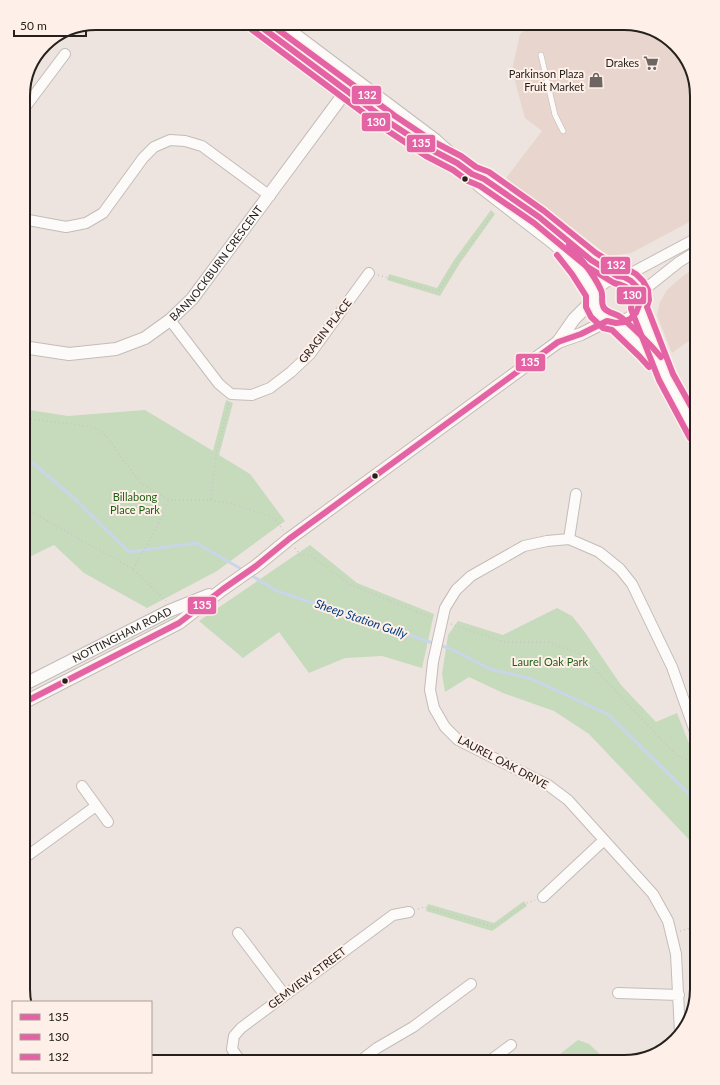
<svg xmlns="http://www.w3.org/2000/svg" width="720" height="1085" viewBox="0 0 720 1085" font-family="Lato,sans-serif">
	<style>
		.built { fill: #e7d5ce }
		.green { fill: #c6dabc }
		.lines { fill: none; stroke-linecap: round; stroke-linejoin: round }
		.stream { stroke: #c9d6ea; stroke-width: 3 }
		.service-casing { stroke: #c3bcb8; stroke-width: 6 }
		.minor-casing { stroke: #c3bcb8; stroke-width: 12 }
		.tertiary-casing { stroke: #c3bcb8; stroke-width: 14 }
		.secondary-casing { stroke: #c3bcb8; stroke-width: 16 }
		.path { stroke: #c9c6c4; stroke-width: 1.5; stroke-dasharray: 1 3; stroke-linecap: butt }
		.service { stroke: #fcfbfa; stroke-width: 5 }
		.minor { stroke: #fcfbfa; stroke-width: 10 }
		.tertiary { stroke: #fcfbfa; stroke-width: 12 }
		.secondary { stroke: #fcfbfa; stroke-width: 14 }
		.bus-1-casing { stroke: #fef0e9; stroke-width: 9 }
		.bus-2-casing { stroke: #fef0e9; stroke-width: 9 }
		.bus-3-casing { stroke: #fef0e9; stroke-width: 9 }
		.bus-1 { stroke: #e463a4; stroke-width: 6 }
		.bus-2 { stroke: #e463a4; stroke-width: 6 }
		.bus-3 { stroke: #e463a4; stroke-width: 6 }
		.bus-dot { fill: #27211e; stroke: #fef0e9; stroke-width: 1.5 }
		.labels { text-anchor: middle; stroke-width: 4; stroke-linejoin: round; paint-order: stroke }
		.poi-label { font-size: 11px; fill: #27211e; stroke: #fef0e9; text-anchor: end }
		.street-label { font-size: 11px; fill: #27211e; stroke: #fef0e9 }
		.park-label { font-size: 11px; fill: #1f5f14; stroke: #fef0e9 }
		.water-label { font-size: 12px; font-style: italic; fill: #043f82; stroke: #fef0e9 }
		.rim { fill: none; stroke: #27211e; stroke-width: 2 }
		.line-badge { stroke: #fef0e9; stroke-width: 1.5 }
		.badge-label { font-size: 11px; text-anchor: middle; font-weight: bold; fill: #fff }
	</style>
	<rect width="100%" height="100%" fill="#ede4df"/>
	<path class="built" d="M535,23h94l35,12 23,25 10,36v122l-66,35 -22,3 -103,-78 36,-47 -17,-13 -13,-48 8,-36z
		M697,268v67l-25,18 -15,-38 3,-13 7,-12 17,-15z"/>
	<path class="green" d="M491,210l4,4 -35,49 -20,33 -53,-16 2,-6 48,14 17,-28z
		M226,400l7,3 -14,52 31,19 35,47 -68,50 -70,37 -63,-35 -30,-28 -31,15v-151l45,7 77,-6 68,41z
		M310,545l47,38 77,31 -12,54 -40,-12 -37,2 -36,15 -30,-41 -36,26 -44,-37z
		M557,608l15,8 12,15 37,54 35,37 21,-9 18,46 2,2v87l-108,-114 -35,-23 -51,-18 -34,-16 -24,15 -3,-18 6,-39 10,-14 45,14z
		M524,901l3,5 -35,25 -66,-20 2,-7 66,19z
		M578,1040l11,4 13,12 -1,6h-37l-4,-8z"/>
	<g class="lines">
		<path class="stream" d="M23,465l10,-2 44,38 52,51 67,-9 47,27
			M249,574l28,17 174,58 39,20 42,10 77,36 88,87"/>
		<g class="service-casing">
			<path id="service" d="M541,55l14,60 8,16"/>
		</g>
		<g class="minor-casing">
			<path id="minor" d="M23,110l42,-56
				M23,219l43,8 20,-4 17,-10 40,-55 11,-11 16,-7 15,1 17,5 68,50
				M624,277l73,-39
				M640,293l39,-31 18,-11
				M170,320l49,64 12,10 21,1 18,-7 21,-16 19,-18 59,-81
				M569,539l7,-45
				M82,786l26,36
				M23,859l73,-53
				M543,897l61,-57
				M238,933l46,61
				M618,993l61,2
				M680,1032l-4,-78 -8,-33 -15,-27 -85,-94 -20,-15 -90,-45 -13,-13 -11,-19 -4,-18 3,-28 12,-54 11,-18 15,-14 53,-30 23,-5 22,-2 30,13 21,17 12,15 40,83 25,70
				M241,1062l-9,-13 2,-13 7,-8 152,-113 16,-3
				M359,1062l18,-14 36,-21 58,-43
				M488,1062l23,-17"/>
		</g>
		<g class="tertiary-casing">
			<g id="tertiary">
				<path d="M558,342l16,-23 20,-20"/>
				<path id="s1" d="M23,347l46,7 47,-5 29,-11 25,-18 22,-21 160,-216"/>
				<path id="s2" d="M23,685l146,-74 40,-16"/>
				<path d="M23,703l156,-80 44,-34 33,-23 33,-27 269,-197 23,-8 26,-13"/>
			</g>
		</g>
		<g class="secondary-casing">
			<path id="secondary" d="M256,23l134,100 46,28
				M278,23l157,118c15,14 33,28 45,44l75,58 14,13 10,13 15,25
				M520,204l41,30 21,19 35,23
				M594 300a23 23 0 1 1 46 0a23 23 0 1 1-46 0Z
				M639,307l27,70 31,57
				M616,323l29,27 14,17"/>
		</g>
		<path class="path" d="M378,275l60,17 19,-30 37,-50
			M23,418l64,8 11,3 11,10 13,20 20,25 27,16h42l19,3 39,13 6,3 8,11
			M211,499l5,-44 13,-52
			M23,518l9,-6 101,57 33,32
			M295,548l5,7h10l41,30 81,33
			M133,569l21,-36 15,-33
			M451,624l53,18h44l33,12 95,101 17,8 4,4
			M418,909l6,-2 70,20 31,-23 10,-4
			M680,931l17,-5"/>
		<use href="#service" class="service"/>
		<use href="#minor" class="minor"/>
		<use href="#tertiary" class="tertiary"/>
		<use href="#secondary" class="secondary"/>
		<g class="bus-1-casing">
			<path id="bus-1" d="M23,703l156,-80 44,-34 33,-23 33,-27 269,-197 23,-8 26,-13 9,2 8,-1 6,-3 6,-6 5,-13 -1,-7 -4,-7 -5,-5 -7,-4 -7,-1 -26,-16 -52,-43 -55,-38 -12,-5 -15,-11 -27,-14 -40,-26 -134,-100"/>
		</g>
		<g class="bus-2-casing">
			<path id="bus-2" d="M251,29l134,100 41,27 27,14 15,11 12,5 54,37 52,43 28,17 7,2 5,2 6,9 -1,13 28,71 31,58
				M557,255l15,19 14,22v11l5,10 12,11 9,2 27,26 10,11"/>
		</g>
		<g class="bus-3-casing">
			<path id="bus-3" d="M269,23l126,93 39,26 27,14 15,11 13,5 55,39 52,42 24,15 7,1 9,5 7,7 5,9 1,10 -2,7 26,67 24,43
				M569,245c12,14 24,28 32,45 3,6 -1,12 3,18 5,6 12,5 18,10 14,12 27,25 39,39"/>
		</g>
		<use href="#bus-1" class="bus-1"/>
		<use href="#bus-2" class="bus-2"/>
		<use href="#bus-3" class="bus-3"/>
	</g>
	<defs>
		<g id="supermarket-bare" transform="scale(1.2)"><path d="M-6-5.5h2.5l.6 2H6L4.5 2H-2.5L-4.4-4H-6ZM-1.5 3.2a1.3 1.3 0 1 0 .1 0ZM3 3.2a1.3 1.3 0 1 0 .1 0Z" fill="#6c6562" stroke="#fef0e9" stroke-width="2.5" paint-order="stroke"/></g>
		<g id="shop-bare" transform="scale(1.2)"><path d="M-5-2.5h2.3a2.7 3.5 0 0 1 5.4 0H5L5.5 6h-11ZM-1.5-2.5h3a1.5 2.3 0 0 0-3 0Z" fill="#6c6562" stroke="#fef0e9" stroke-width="2.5" paint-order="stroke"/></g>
	</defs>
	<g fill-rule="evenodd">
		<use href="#supermarket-bare" x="651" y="63"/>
		<use href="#shop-bare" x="596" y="80"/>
	</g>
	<g class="bus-dot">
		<circle cx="465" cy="179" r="3.5"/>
		<circle cx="375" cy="476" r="3.5"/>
		<circle cx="65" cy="681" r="3.5"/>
	</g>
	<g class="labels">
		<g class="poi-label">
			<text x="639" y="67">Drakes</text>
			<text x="584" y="78">Parkinson Plaza<tspan x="584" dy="13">Fruit Market</tspan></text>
		</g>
		<g class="street-label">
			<text dy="4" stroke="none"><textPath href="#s1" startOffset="229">BANNOCKBURN CRESCENT</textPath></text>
			<text transform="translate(325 331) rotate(-52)" y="4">GRAGIN PLACE</text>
			<text dy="4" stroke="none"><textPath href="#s2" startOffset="111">NOTTINGHAM ROAD</textPath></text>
			<text transform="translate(503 762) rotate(28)" y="4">LAUREL OAK DRIVE</text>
			<text transform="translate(307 978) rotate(-37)" y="4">GEMVIEW STREET</text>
		</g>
		<g class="park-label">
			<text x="135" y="501">Billabong<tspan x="135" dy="13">Place Park</tspan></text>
			<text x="550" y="666">Laurel Oak Park</text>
		</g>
		<g class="water-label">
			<text transform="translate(361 619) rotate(19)" y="4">Sheep Station Gully</text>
		</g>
	</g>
	<path d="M0 0H720V1085H0ZM96 30H624A66 66 0 0 1 690 96V989A66 66 0 0 1 624 1055H96A66 66 0 0 1 30 989V96A66 66 0 0 1 96 30Z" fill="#fef0e9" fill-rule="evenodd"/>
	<path class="rim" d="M96 30H624A66 66 0 0 1 690 96V989A66 66 0 0 1 624 1055H96A66 66 0 0 1 30 989V96A66 66 0 0 1 96 30Z"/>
	<g class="line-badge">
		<rect x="351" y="85" width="31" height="20" rx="4" fill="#e463a4"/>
		<rect x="361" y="112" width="30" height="20" rx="4" fill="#e463a4"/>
		<rect x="406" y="134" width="30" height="19" rx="4" fill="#e463a4"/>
		<rect x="600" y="256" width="31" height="19" rx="4" fill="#e463a4"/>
		<rect x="616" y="286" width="31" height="19" rx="4" fill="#e463a4"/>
		<rect x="515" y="353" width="31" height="19" rx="4" fill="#e463a4"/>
		<rect x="187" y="596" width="30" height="19" rx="4" fill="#e463a4"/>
	</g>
	<g class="badge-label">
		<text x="367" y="99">132</text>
		<text x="376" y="126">130</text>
		<text x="421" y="147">135</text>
		<text x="616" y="269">132</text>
		<text x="632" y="299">130</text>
		<text x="530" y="366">135</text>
		<text x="202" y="609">135</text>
	</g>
	<rect x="12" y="1001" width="140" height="72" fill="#fef0e9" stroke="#a89d98"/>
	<rect x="20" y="1014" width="20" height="6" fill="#e463a4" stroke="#a89d98"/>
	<text x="48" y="1021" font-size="12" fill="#27211e">135</text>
	<rect x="20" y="1034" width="20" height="6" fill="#e463a4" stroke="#a89d98"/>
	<text x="48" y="1041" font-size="12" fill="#27211e">130</text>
	<rect x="20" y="1054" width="20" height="6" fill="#e463a4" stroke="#a89d98"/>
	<text x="48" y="1061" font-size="12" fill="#27211e">132</text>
	<path d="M14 30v6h72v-6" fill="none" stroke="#27211e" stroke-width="2"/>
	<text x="20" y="30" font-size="12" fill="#27211e" stroke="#fef0e9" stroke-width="3" paint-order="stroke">50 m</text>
</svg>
